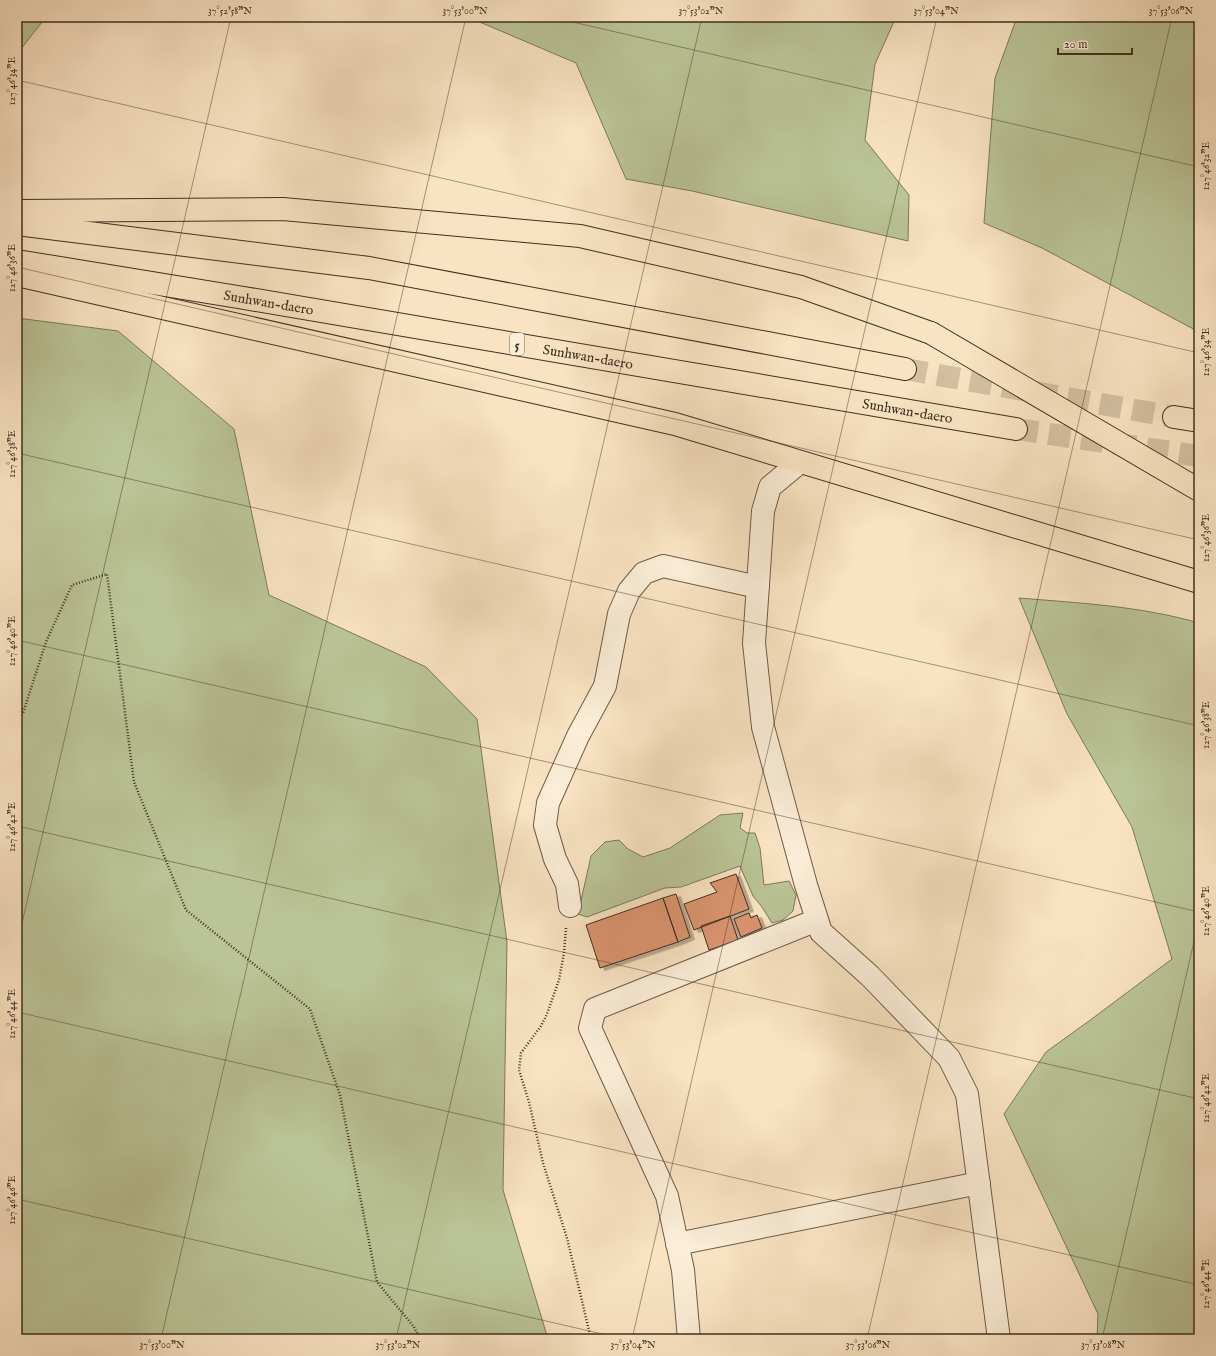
<svg xmlns="http://www.w3.org/2000/svg" width="1216" height="1356" viewBox="0 0 1216 1356" font-family="'IM FELL English',serif">
	<style>
		.green { fill: #bac496; stroke: #7d795c }
		.building { fill: #db9570; stroke: #402e22; filter: url(#shadow) }
		.lines { fill: none; stroke-linecap: round; stroke-linejoin: round }
		.trunk-tunnel { stroke: #d4bfa2; stroke-width: 22; stroke-dasharray: 22 11; stroke-linecap: butt }
		.minor-casing { stroke: #6e5b4a; stroke-width: 24 }
		.trunk-casing { stroke: #402e22; stroke-width: 24 }
		.path { stroke: #402e22; stroke-width: 2.5; stroke-dasharray: 1 2; stroke-linecap: butt }
		.minor { stroke: #fbedd7; stroke-width: 22 }
		.trunk { stroke: #f9e3c2; stroke-width: 22 }
		.trunk-bridge-casing { stroke: #402e22; stroke-width: 24; stroke-linecap: butt }
		.trunk-bridge { stroke: #f9e3c2; stroke-width: 22 }
		.ticks { fill: none; stroke: #402e22; stroke-width: 1; stroke-opacity: 0.45 }
		.labels { text-anchor: middle; stroke-width: 3; stroke-linejoin: round; paint-order: stroke }
		.shield { fill: #fbedd7; stroke: #786758; stroke-width: 1 }
		.shield-label { font-size: 13px; font-weight: bold; fill: #402e22 }
		.street-label { font-size: 14px; fill: #402e22; stroke: #fbedd7 }
		.neatline { fill: none; stroke: #402e22; stroke-width: 1.5 }
		.ticks-label { font-size: 10px; text-anchor: middle; fill: #402e22 }
	</style>
	<defs>
		<filter id="shadow"><feDropShadow dx="4.5" dy="2.5" stdDeviation="0" flood-color="#0004"/></filter>
	</defs>
	<rect width="100%" height="100%" fill="#f9e3c2"/>
	<filter id="stains"><feTurbulence type="fractalNoise" baseFrequency=".005" numOctaves="4"/><feColorMatrix values="0 0 0 0 .2 0 0 0 0 .09 0 0 0 0 .02 0 0 0 .5 -.17"/></filter>
	<radialGradient id="worn" r=".72"><stop offset=".6" stop-color="#630" stop-opacity="0"/><stop offset="1" stop-color="#630" stop-opacity=".3"/></radialGradient>
	<path class="green" d="M17,17h29l-29,37z
		M468,17h428l-21,47 -10,76 44,55 -1,46 -216,-50 -66,-12 -50,-116z
		M1017,17h182v315l-157,-84 -58,-25 11,-145z
		M17,318l101,13 116,98 35,166 157,72 51,52 30,223 -4,248 45,149h-531z
		M1019,598c60,5 121,8 180,25v716h-102l1,-25 -94,-200 42,-62 43,-31 83,-62 -40,-132 -65,-113z
		M743,813l-3,15 7,5h8l5,15 4,37 25,-4 7,14 -3,16 -10,9 -11,3 -10,-16 -9,-11 -13,-30 -59,21 -16,1 -78,29 -9,-3 13,-58 14,-14 14,-2 9,9 15,8 27,-9 50,-33z"/>
	<path class="building" d="M736,874l13,35 -55,21 -10,-26 33,-12 -7,-9z
		M676,894l14,43 -12,5 -15,-44z
		M663,898l15,44 -78,26 -14,-43z
		M749,913l2,5 6,-3 5,13 -21,9 -7,-18z
		M730,916l8,24 -29,10 -8,-24z"/>
	<g class="lines">
		<path class="trunk-tunnel" d="M905,369l269,48
			M1016,429l183,27"/>
		<g class="minor-casing">
			<path id="minor" d="M800,462l-30,25 -7,24 -9,132 9,84 43,158 15,47 49,44 79,82 18,36 32,245
				M570,906l-3,-22 -12,-25 -10,-34 3,-22 30,-67 27,-50 14,-72 10,-23 15,-18 19,-7 95,21
				M677,1244l302,-61
				M689,1339l-6,-69 -16,-74 -77,-168 5,-19 222,-89"/>
		</g>
		<g class="trunk-casing">
			<g id="trunk">
				<path d="M17,211l266,-2 297,27 221,51 130,46"/>
				<path d="M17,224l352,44 536,101"/>
				<path id="s1" d="M17,261l227,37 772,131"/>
				<path d="M17,275l658,149 524,158"/>
				<path d="M1174,417l25,4"/>
			</g>
		</g>
		<path class="path" d="M17,719l6,-6 23,-71 26,-57 35,-11 27,208 52,128 124,99 30,86 37,187 37,45 6,12
			M566,928l-2,25 -5,27 -12,34 -6,12 -20,27 -2,17 10,32 14,61 24,75 24,101"/>
		<use href="#minor" class="minor"/>
		<use href="#trunk" class="trunk"/>
		<g class="trunk-bridge-casing">
			<path id="trunk-bridge" d="M931,333l268,157"/>
		</g>
		<use href="#trunk-bridge" class="trunk-bridge"/>
	</g>
	<path class="ticks" d="M551,17l648,150M17,80l1182,273M17,267l1182,273M17,453l1182,273M17,640l1182,272M17,826l1182,273M17,945l214,-928M17,1012l1182,273M17,1199l607,140M161,1339l305,-1322M396,1339l306,-1322M632,1339l305,-1322M867,1339l305,-1322M1102,1339l97,-419"/>
	<g class="labels">
		<rect class="shield" x="510" y="333" width="14" height="22" rx="3"/>
		<g class="shield-label">
			<text x="517" y="349">5</text>
		</g>
		<g class="street-label">
			<text dy="5" stroke="none"><textPath href="#s1" startOffset="255">Sunhwan-daero</textPath></text>
			<text dy="5" stroke="none"><textPath href="#s1" startOffset="579">Sunhwan-daero</textPath></text>
			<text dy="5" stroke="none"><textPath href="#s1" startOffset="903">Sunhwan-daero</textPath></text>
		</g>
	</g>
	<rect width="1216" height="1356" fill="none" stroke="#f9e3c2" stroke-width="44"/>
	<path d="M1058 48v6h74v-6" fill="none" stroke="#402e22" stroke-width="2"/>
	<text x="1064" y="48" font-size="12" fill="#402e22" stroke="#fbedd7" stroke-width="3" paint-order="stroke">20 m</text>
	<rect x="22" y="22" width="1172" height="1312" class="neatline"/>
	<g class="ticks-label">
		<text x="230" y="14">37°52'58"N</text>
		<text x="465" y="14">37°53'00"N</text>
		<text x="701" y="14">37°53'02"N</text>
		<text x="936" y="14">37°53'04"N</text>
		<text x="1171" y="14">37°53'06"N</text>
		<text transform="translate(11 81) rotate(-90)" y="4">127°46'34"E</text>
		<text transform="translate(1205 166) rotate(-90)" y="4">127°46'32"E</text>
		<text transform="translate(11 268) rotate(-90)" y="4">127°46'36"E</text>
		<text transform="translate(1205 352) rotate(-90)" y="4">127°46'34"E</text>
		<text transform="translate(11 454) rotate(-90)" y="4">127°46'38"E</text>
		<text transform="translate(1205 538) rotate(-90)" y="4">127°46'36"E</text>
		<text transform="translate(11 641) rotate(-90)" y="4">127°46'40"E</text>
		<text transform="translate(1205 725) rotate(-90)" y="4">127°46'38"E</text>
		<text transform="translate(11 827) rotate(-90)" y="4">127°46'42"E</text>
		<text transform="translate(1205 911) rotate(-90)" y="4">127°46'40"E</text>
		<text transform="translate(11 1014) rotate(-90)" y="4">127°46'44"E</text>
		<text transform="translate(1205 1098) rotate(-90)" y="4">127°46'42"E</text>
		<text transform="translate(11 1200) rotate(-90)" y="4">127°46'46"E</text>
		<text transform="translate(1205 1284) rotate(-90)" y="4">127°46'44"E</text>
		<text x="162" y="1348">37°53'00"N</text>
		<text x="398" y="1348">37°53'02"N</text>
		<text x="633" y="1348">37°53'04"N</text>
		<text x="868" y="1348">37°53'06"N</text>
		<text x="1103" y="1348">37°53'08"N</text>
	</g>
	<rect width="100%" height="100%" filter="url(#stains)"/>
	<rect width="100%" height="100%" fill="url(#worn)"/>
</svg>
